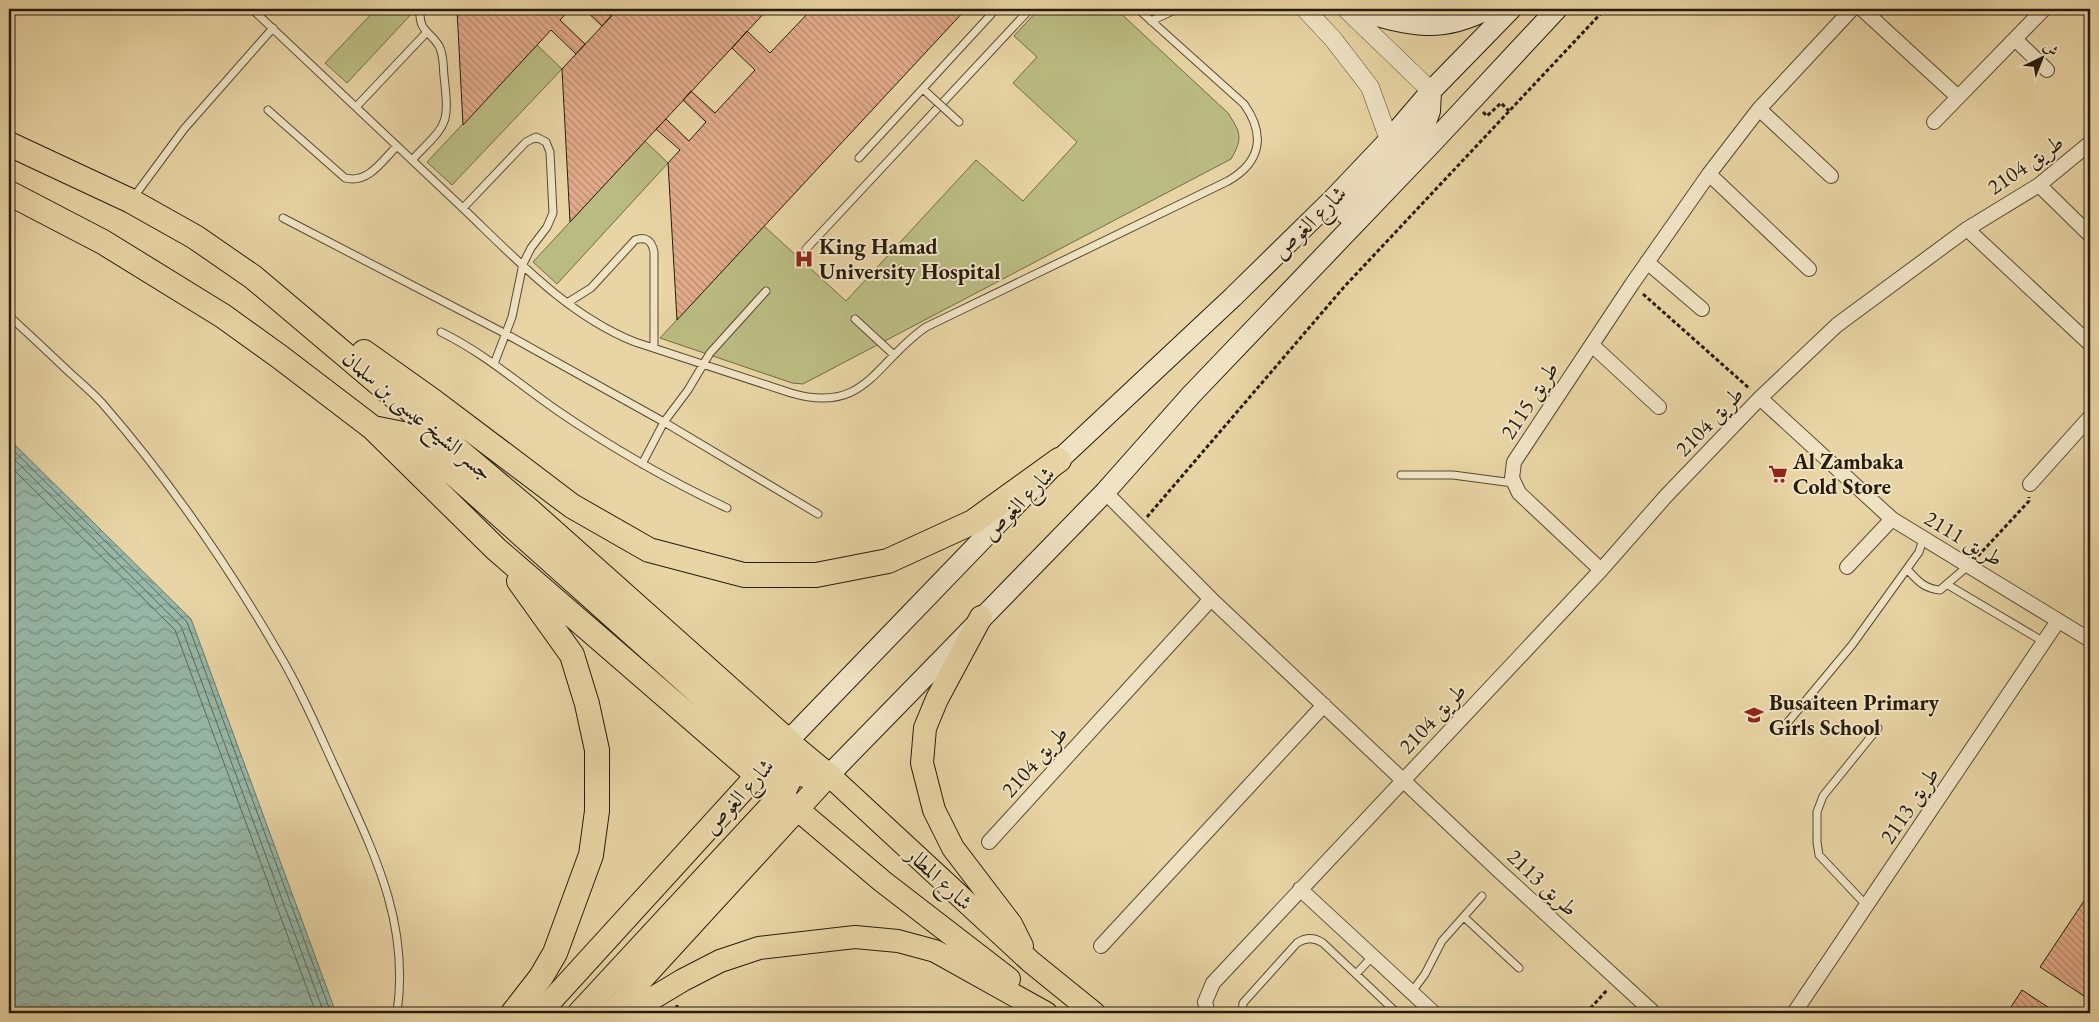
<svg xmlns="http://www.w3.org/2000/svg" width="2099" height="1022" viewBox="0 0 2099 1022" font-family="'EB Garamond',Amiri,serif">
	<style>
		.green { fill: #babb82; stroke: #706c47 }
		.water { fill: url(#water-waves); stroke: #6a7a6a }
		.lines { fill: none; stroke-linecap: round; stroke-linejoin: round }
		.shore { stroke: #5f6a5a; stroke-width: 1 }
		.building { fill: url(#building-back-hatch); stroke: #271c0c }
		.service-casing { stroke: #574a32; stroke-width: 9 }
		.minor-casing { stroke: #574a32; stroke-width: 16 }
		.tertiary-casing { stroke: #574a32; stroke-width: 19 }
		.secondary-casing { stroke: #271c0c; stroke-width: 22 }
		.primary-casing { stroke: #271c0c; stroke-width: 24 }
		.trunk-casing { stroke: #271c0c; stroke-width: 26 }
		.path { stroke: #271c0c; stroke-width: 3; stroke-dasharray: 4 2.5; stroke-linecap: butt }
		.service { stroke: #f0e3c4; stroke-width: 7 }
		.minor { stroke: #f0e3c4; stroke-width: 14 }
		.tertiary { stroke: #f0e3c4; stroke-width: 18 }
		.secondary { stroke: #f0e3c4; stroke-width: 20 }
		.primary { stroke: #e8d4a4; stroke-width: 22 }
		.trunk { stroke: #e8d4a4; stroke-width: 24 }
		.service-bridge-casing { stroke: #574a32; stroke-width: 9; stroke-linecap: butt }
		.service-bridge { stroke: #f0e3c4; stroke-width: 7 }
		.labels { text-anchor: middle; stroke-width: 4; stroke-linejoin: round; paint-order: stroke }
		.street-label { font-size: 22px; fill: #271c0c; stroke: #f0e3c4 }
		.poi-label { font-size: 22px; font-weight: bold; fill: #271c0c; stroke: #f0e3c4; text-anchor: start }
	</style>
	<defs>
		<pattern id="water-waves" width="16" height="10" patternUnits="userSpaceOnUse" patternTransform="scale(1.25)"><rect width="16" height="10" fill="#97b8a9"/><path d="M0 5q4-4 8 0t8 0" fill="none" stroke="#7b9588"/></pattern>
		<pattern id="building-back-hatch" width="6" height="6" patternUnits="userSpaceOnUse" patternTransform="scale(1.25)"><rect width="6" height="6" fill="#e2ab8a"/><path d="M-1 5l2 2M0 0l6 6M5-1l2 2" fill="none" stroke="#b78a6f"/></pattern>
	</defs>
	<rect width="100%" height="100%" fill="#e8d4a4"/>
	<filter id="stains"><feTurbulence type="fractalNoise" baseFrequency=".004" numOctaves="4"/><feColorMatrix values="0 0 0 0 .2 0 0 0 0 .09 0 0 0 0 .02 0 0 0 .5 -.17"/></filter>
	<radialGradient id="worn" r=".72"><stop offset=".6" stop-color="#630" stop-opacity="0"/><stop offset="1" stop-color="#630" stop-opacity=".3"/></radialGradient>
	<path class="green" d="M376,9h40l-69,74 -22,-20z
		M1039,9h77l112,104c13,20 15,25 3,46l-428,225 -11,-1 -132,-45 104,-112 82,75 130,-141 47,41 54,-59 -64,-59 24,-26 -23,-21z
		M537,45l25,24 -110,116 -25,-23z
		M645,141l23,22 -111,121 -24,-22z"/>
	<path class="water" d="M9,439l182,180 145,394h-327z"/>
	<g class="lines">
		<path class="shore" d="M9,446l178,176 144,391
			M9,454l172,172 143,387
			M9,465l166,165 141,383"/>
	</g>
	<path class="building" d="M457,9h113l-10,11 25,24 -9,10 -25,-24 -88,95z
		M584,9h18l9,7 -9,10z
		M618,9h150l-198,213 -8,-153z
		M812,9h154l-289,311 -9,-157 12,-13 -24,-21 10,-10 23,22 17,-19 -23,-22 8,-9 24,22 40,-43 -23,-22 15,-17 23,22z
		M2086,898l4,3v99l-50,-33z
		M2022,990l35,23h-50z"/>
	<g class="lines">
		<g class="service-casing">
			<path id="service" d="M252,9c66,62 132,124 198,187 57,53 112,117 185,146l156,51c75,22 84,-31 135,-66l302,-146c33,-19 38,-46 16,-77l-106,-95
				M1151,21l26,-12
				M923,89l13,12
				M356,107l70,-74
				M268,110l77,68c23,6 37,-17 52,-32
				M946,110l13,12
				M859,158l137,-149
				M412,160c34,-36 38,-32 32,-84 -1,-9 0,-21 -5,-30 -9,-15 -20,-14 -19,-35
				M133,198l51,-69 89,-101
				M463,208l63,-66 10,-5 10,5 4,10 3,61 -6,14 -16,21 -8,16 -11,53 -18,47
				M283,218l223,116 158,88 154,92
				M806,249l224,-240
				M567,303l24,-15 44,-48c11,-4 17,1 19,12v96
				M9,316c20,18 40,37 60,56 11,10 23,20 33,31 67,77 125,161 176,249 23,38 41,81 60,122 36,79 72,149 59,239
				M855,319l39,36
				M441,332c43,21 78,52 117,79 54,37 110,69 169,97
				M642,464l22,-42 24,-32 22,-37 56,-62
				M1401,475h52l60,8
				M1907,569c10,11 17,20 33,21l29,-25
				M1948,585l96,57
				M1788,722l64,-77 67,-93 4,-13
				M1867,906l-48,-51 -2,-13v-30l6,-16 55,-68
				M1464,917l55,51
				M1356,974l16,-17
				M1411,993l14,-19 17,-33 40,-45
				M1242,1013l1,-10 54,-60c9,-6 17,-6 26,0l74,70"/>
		</g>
		<g class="minor-casing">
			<path id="minor" d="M1862,9l96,88
				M2015,39l32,31
				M1759,109l72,67
				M1934,122l110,-113
				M1709,174l100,95
				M2039,185l51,50
				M1967,229l123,115
				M1647,262l55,47
				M1592,345l67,62
				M1760,398l132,121 198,121
				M2030,484l60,-67
				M1105,492l106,107 286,270 157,144
				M1847,567l45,-48
				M1601,570l-82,-77 -7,-15 2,-16 118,-178 77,-110 50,-65 93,-100
				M989,842l222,-243
				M1300,889l134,124
				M1101,946l223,-241
				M1208,1013l-3,-11 8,-19 388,-413 65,-74 94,-98 77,-73 130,-96 72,-44 51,-42
				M1794,1013l264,-392"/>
		</g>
		<g class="tertiary-casing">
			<path id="tertiary" d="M1305,9l28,30 37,48 19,53
				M1346,9l85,82"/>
		</g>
		<g class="secondary-casing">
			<path id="secondary" d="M1353,9c53,15 84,27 135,0
				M1346,214l78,-86 6,-17 1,-20
				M788,741l271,-281 174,-163 101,-99 55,-58 42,-49 80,-82
				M829,775l276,-283 86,-97 242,-253 124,-133"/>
		</g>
		<g class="primary-casing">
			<path id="primary" d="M981,617l-44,82 -12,29 -3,35 12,47 19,38 58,76 11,22
				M757,775l125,106 127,98
				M540,1013l248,-272 41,34 202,187 63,51
				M611,1013l218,-238
				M628,1013l55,-33 37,-19 39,-13 96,-11 43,4 37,10 111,62"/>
		</g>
		<g class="trunk-casing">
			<path id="trunk" d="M9,144l122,57 64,36 58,40 277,234 258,230c9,28 6,30 -7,55l-201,217
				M9,193l94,49 120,74 57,41 93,71 123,121 261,226
				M364,352l69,49 139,105 77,44 95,25h72l72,-14 85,-39 86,-62
				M373,428l30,6 21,13 359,321 22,7h24
				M513,1013l28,-36 14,-24 36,-98 6,-44v-61l-10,-46 -15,-49 -53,-74"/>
		</g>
		<path class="path" d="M1483,112l4,4 14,-13 8,8
			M1643,294l107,95
			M1147,517l197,-230 261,-278
			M1978,556l51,-55v-4
			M677,1005v8
			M1586,1013l22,-24"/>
		<use href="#service" class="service"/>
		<use href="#minor" class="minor"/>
		<use href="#tertiary" class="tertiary"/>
		<use href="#secondary" class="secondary"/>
		<use href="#primary" class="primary"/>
		<use href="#trunk" class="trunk"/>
		<g class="service-bridge-casing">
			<path id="service-bridge" d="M936,101l10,9"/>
		</g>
		<use href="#service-bridge" class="service-bridge"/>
	</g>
	<defs>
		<g id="hospital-bare" transform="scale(1.5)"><path d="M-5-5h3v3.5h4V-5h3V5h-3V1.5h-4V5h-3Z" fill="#8f2418" stroke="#f0e3c4" stroke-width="2.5" paint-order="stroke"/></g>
		<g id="supermarket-bare" transform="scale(1.5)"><path d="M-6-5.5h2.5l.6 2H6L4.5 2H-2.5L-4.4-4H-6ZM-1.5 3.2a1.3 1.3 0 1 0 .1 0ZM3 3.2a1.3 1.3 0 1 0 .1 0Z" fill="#8f2418" stroke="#f0e3c4" stroke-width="2.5" paint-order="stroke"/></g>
		<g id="school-bare" transform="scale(1.5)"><path d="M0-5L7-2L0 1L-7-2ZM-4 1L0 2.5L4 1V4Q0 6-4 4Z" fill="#8f2418" stroke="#f0e3c4" stroke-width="2.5" paint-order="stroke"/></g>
	</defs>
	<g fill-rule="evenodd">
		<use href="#hospital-bare" x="804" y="259"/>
		<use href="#supermarket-bare" x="1778" y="474"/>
		<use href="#school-bare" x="1754" y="715"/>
	</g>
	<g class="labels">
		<g class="street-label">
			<text transform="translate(2025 164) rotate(-35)" y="8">طريق 2104</text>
			<text transform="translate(1309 222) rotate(-45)" y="8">شارع الغوص</text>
			<text transform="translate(1529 400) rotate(-57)" y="8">طريق 2115</text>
			<text transform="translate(418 415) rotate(40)" y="8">جسر الشيخ عيسى بن سلمان</text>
			<text transform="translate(1709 421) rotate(-46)" y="8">طريق 2104</text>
			<text transform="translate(1018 503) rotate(-46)" y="8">شارع الغوص</text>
			<text transform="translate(1964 538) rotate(31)" y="8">طريق 2111</text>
			<text transform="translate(1432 718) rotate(-47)" y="8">طريق 2104</text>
			<text transform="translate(1034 761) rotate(-48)" y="8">طريق 2104</text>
			<text transform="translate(738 796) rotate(-48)" y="8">شارع الغوص</text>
			<text transform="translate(1909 805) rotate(-56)" y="8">طريق 2113</text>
			<text transform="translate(940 878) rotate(43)" y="8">شارع المطار</text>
			<text transform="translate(1543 882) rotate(43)" y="8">طريق 2113</text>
		</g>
		<g class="poi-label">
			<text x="819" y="254">King Hamad<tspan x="819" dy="25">University Hospital</tspan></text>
			<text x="1793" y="469">Al Zambaka<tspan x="1793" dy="25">Cold Store</tspan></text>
			<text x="1769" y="710">Busaiteen Primary<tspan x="1769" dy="25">Girls School</tspan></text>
		</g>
	</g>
	<rect width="2099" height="1022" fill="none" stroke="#e8d4a4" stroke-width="30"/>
	<rect x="10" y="10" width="2079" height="1002" fill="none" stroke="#271c0c" stroke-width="2.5"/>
	<rect x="15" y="15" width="2069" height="992" fill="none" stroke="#271c0c"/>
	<g transform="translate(2042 58) rotate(43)" stroke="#f0e3c4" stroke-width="4" paint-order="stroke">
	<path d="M0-4L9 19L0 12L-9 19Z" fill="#271c0c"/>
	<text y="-8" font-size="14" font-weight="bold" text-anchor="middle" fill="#271c0c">ش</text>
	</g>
	<rect width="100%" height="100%" filter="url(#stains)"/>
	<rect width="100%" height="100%" fill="url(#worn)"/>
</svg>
